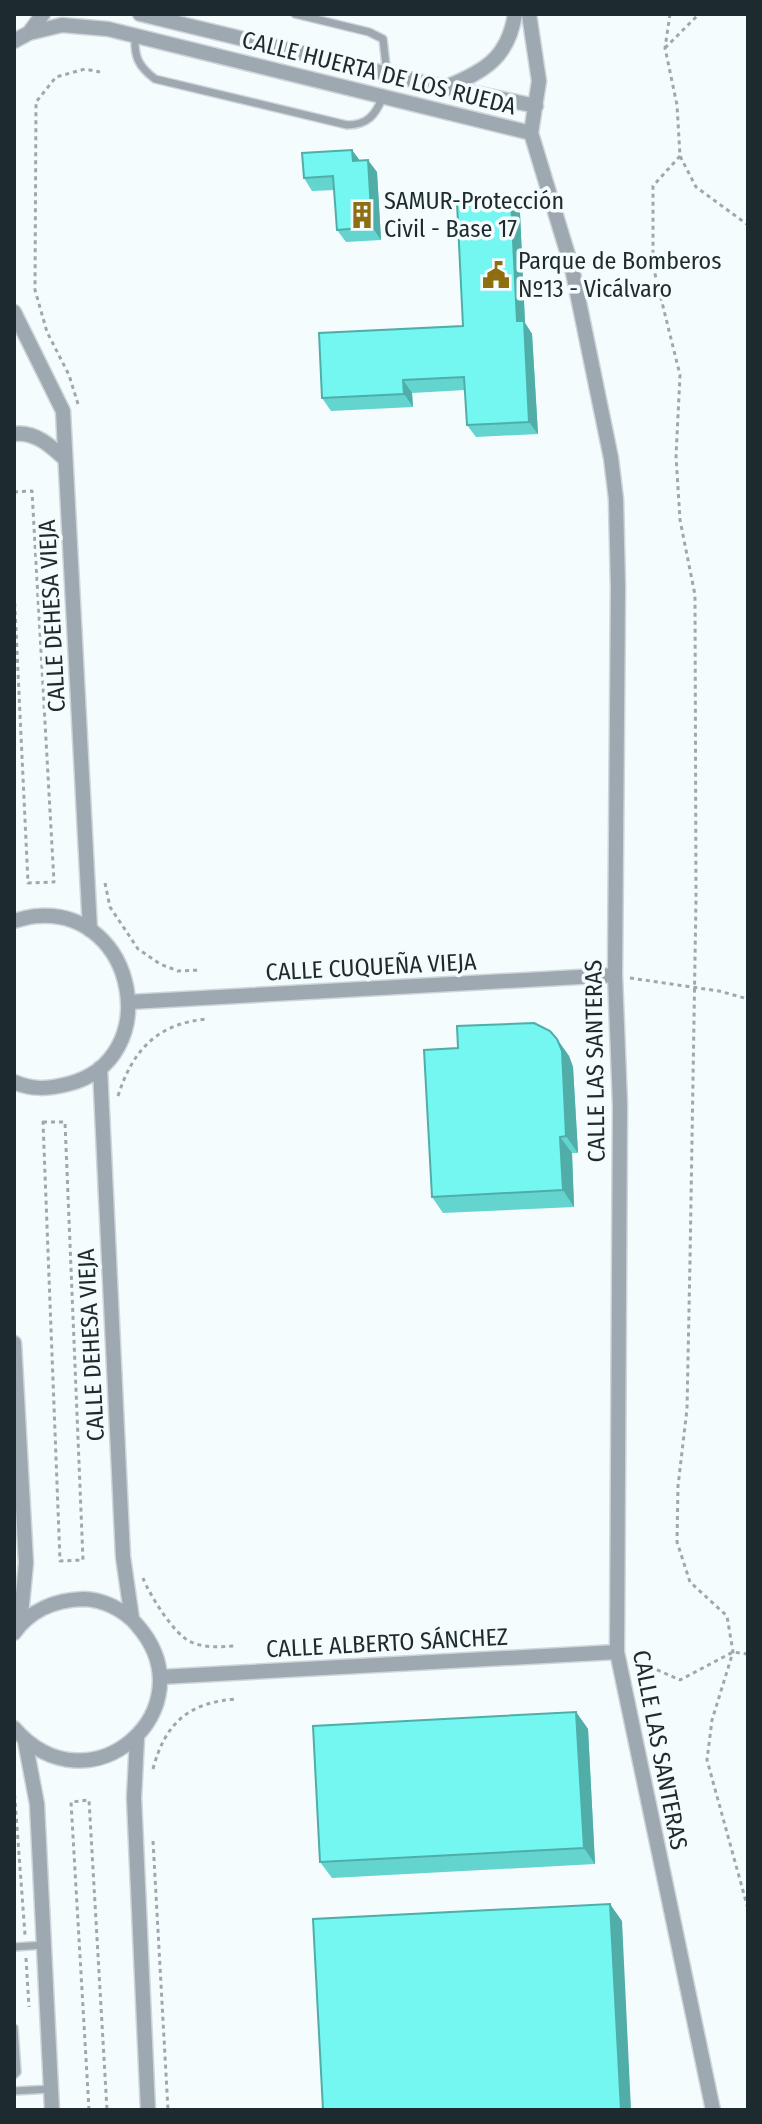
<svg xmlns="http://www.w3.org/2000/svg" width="762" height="2124" viewBox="0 0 762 2124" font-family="'Fira Sans Condensed',sans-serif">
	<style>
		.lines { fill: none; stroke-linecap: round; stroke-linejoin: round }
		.lane-casing { stroke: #ced6d9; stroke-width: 10 }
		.street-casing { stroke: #ced6d9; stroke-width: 17 }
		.path { stroke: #9fa8ab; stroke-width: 3; stroke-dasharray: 4 4; stroke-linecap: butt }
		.lane { stroke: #9ea8b1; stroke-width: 7 }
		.street { stroke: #9ea8b1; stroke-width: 14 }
		.wall { fill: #63d4ce }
		.shaded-wall { fill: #50ada8 }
		.building { fill: #73f7f0; stroke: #50ada8; stroke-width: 2 }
		.labels { text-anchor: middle; stroke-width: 7; stroke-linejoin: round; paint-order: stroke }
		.street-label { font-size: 24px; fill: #1e2b2e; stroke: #f5fcfe }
		.poi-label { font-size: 24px; fill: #1e2b2e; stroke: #f5fcfe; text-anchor: start }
	</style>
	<rect width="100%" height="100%" fill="#f5fcfe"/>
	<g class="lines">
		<g class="lane-casing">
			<path id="lane" d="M295,14l74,18 14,7 4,35
				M135,35c-1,22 3,31 20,44l192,46c21,0 28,-10 36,-28
				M14,1947l30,-2
				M14,2028l3,44 -3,3
				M14,2091l37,-2"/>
		</g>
		<g class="street-casing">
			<path id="street" d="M140,14l277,67 119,25
				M529,14l10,67 -8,52 41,135 39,190 5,41 2,89 -3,387 5,130 -3,547 96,458
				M29,33l33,-8 46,4 423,104
				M14,41l15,-8 14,-19
				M446,87c39,-16 62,-29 69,-73
				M14,312l49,99 27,519
				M14,434c21,-3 37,12 51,25
				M14,921c8,-2 16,-5 24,-5 99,-7 127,144 30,168 -19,5 -36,6 -54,-2
				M130,1002l485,-27
				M100,1068l23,489 9,62
				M14,1343l12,220 -6,62
				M14,1633c16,-23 42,-33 69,-34 19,0 42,11 54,26 74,84 -48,190 -123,103
				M160,1677l457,-25
				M137,1738l-3,60 14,312
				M25,1741l12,63 15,306"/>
		</g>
		<path class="path" d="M670,14l-5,34 12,57 3,51 16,31 52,38
			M665,48l34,-34
			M680,156l-27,30v80l27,109 -4,81 4,64 15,75 1,304 -6,362 -3,148 -9,77 -1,56 13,40 37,34 6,36 -21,68 -5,40 41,149
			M78,404l-9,-29 -22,-43 -12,-42 1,-188 20,-25 29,-8 15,3
			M14,492l18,-1 22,391 -26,1 -14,-295
			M105,883l5,24 28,42 22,15 18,7 23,-1
			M630,978l89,13 29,8
			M118,1096c15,-47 40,-73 90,-77
			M43,1122h22l18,438 -23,1z
			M143,1578c6,16 32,58 48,64 13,6 29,5 44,4
			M635,1660l45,20 53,-28 15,2
			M153,1769c12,-46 36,-67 84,-70
			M14,1787l11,148
			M153,1841l15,269
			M26,1958l3,49
			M89,2110l-18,-308 18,-2 18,310"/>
		<use href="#lane" class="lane"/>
		<use href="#street" class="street"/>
	</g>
	<path class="wall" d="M352,150l7,10 18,12 4,68 -35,2 -9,-12 -3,-40 -22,1 -8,-13z
		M511,200l9,13 5,110 7,11 6,100 -62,3 -9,-12 -2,-35 -53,3 1,14 -82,4 -9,-13 141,-72z
		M557,1039l12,17 4,11 5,86h-6l2,54 -131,6 -11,-16 26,-149z
		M576,1712l12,17 7,135 -263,14 -12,-16z"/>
	<path class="shaded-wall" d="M352,150l9,12 -8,-1z
		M368,160l9,12 4,68 -9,-13z
		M511,200l9,13 5,110 7,11 6,100 -9,-12 -12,-101z
		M403,380l9,13 1,14 -9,-13z
		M557,1039l12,17 4,11 5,86 -12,-17z
		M560,1137l12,16 2,54 -11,-17z
		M576,1712l12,17 7,135 -11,-16z
		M610,1904l12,17 9,189h-10z"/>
	<path class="building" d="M352,150l1,11 15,-1 4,67 -35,3 -4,-54 -29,2 -2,-25z
		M511,200l6,121h7l5,101 -62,3 -3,-48 -61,3 1,14 -82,4 -3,-65 144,-7 -6,-123z
		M534,1023l16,8 7,8 5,12 4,85 -6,1 3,53 -131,7 -8,-147 34,-2 -1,-22z
		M576,1712l8,136 -264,14 -7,-136z
		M610,1904l11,206h-298l-10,-191z"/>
	<defs>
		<g id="building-bare" transform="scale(2.16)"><path d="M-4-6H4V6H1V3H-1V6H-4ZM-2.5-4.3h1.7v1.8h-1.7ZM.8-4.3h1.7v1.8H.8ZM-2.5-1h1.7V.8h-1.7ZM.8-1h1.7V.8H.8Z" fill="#8f6d11" stroke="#f5fcfe" stroke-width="2.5" paint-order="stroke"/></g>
		<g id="civic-bare" transform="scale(2.16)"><path d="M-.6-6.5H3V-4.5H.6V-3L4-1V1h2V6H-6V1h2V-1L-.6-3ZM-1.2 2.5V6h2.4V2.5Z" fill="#8f6d11" stroke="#f5fcfe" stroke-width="2.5" paint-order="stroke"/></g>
	</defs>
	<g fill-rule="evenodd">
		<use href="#building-bare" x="362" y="215"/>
		<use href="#civic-bare" x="496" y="275"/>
	</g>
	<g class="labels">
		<g class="street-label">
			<text transform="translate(379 73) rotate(14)" y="8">CALLE HUERTA DE LOS RUEDA</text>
			<text transform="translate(52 616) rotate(-93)" y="8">CALLE DEHESA VIEJA</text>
			<text transform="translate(371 967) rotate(-3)" y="8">CALLE CUQUEÑA VIEJA</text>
			<text transform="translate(595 1061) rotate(-91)" y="8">CALLE LAS SANTERAS</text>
			<text transform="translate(91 1345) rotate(-93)" y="8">CALLE DEHESA VIEJA</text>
			<text transform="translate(387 1643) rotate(-3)" y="8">CALLE ALBERTO SÁNCHEZ</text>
			<text transform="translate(660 1750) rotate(79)" y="8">CALLE LAS SANTERAS</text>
		</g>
		<g class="poi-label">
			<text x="384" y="209">SAMUR-Protección<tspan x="384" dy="28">Civil - Base 17</tspan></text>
			<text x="518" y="269">Parque de Bomberos<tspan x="518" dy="28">Nº13 - Vicálvaro</tspan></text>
		</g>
	</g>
	<rect width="762" height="2124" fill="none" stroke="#1e2b2e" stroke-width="32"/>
</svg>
